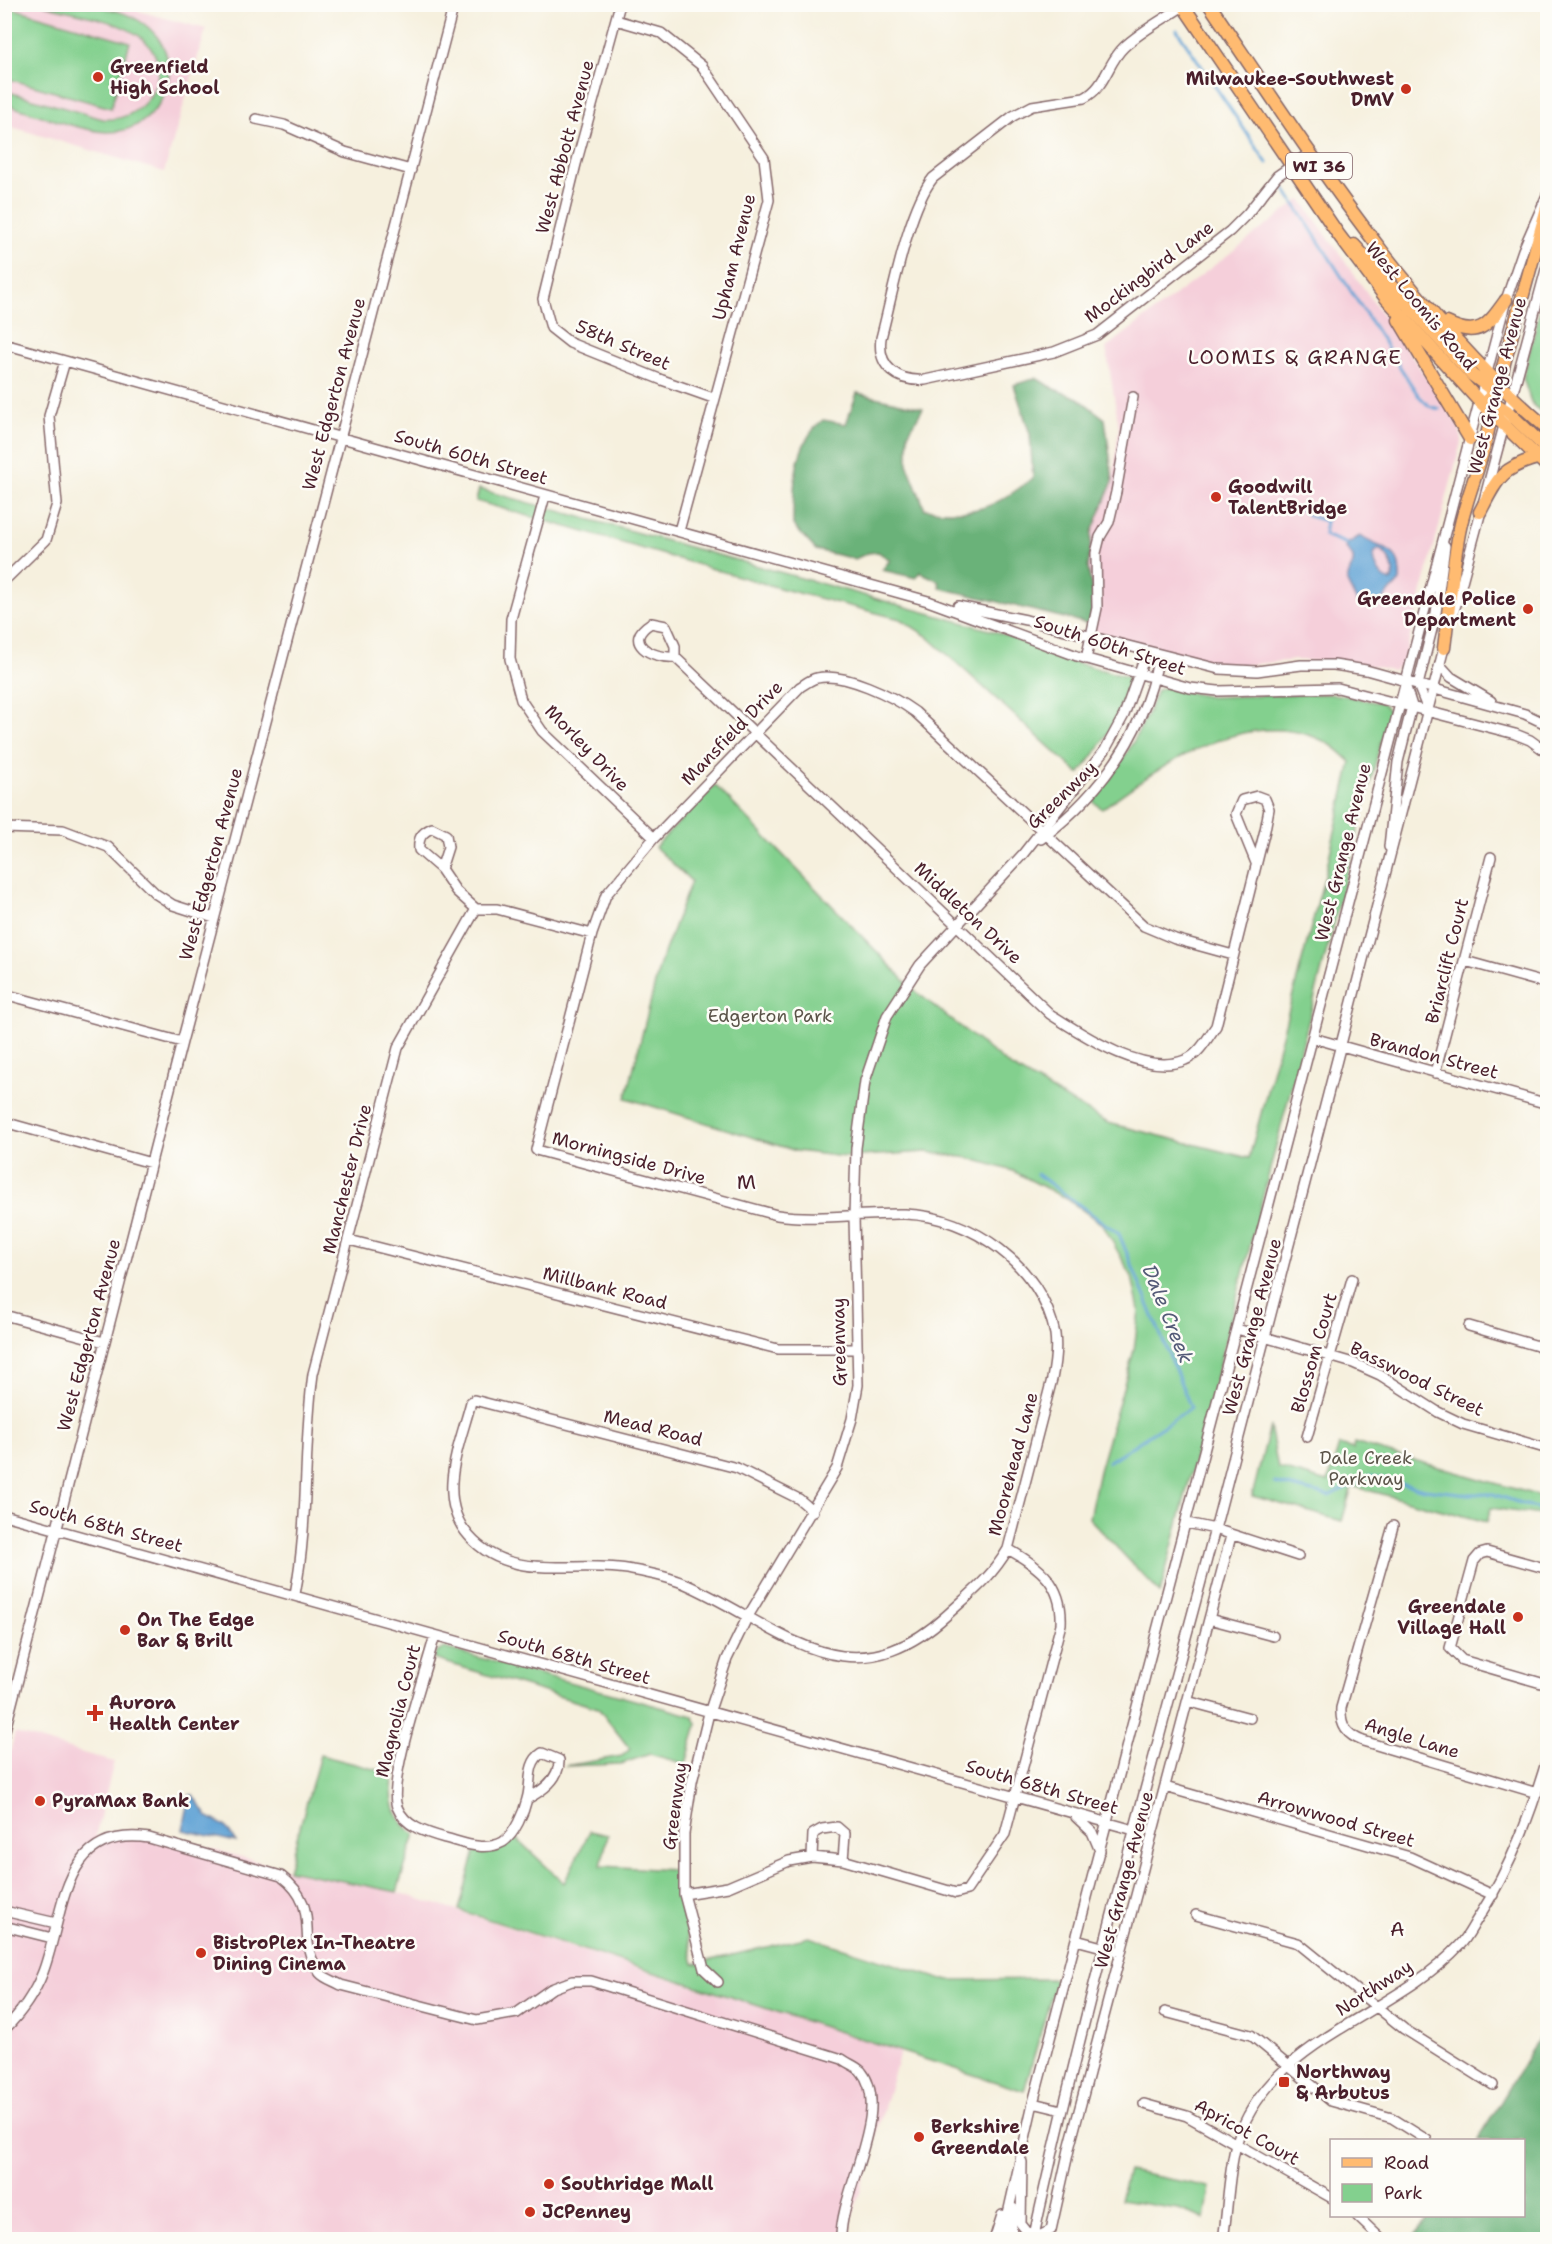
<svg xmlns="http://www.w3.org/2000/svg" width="1552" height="2244" viewBox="0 0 1552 2244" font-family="'Shantell Sans',sans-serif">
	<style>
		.built { fill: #f5cfda }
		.green { fill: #83d08e; stroke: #66785c; stroke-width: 1.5 }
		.forest { fill: #6ab279; stroke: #5a6852; stroke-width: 1.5 }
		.water { fill: #61a3d5; stroke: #566180; stroke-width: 1.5; fill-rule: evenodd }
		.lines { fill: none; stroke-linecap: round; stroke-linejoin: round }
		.stream { stroke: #61a3d5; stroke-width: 3 }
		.minor-casing { stroke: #86686a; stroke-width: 12 }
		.major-casing { stroke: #86686a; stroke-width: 15 }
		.minor { stroke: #fff; stroke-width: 9 }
		.major { stroke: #ffbb71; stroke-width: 12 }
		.poi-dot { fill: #c8321e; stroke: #fdfcf7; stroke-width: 2 }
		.labels { text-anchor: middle; stroke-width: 5; stroke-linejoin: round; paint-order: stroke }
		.shield { fill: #fdfcf7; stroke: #806168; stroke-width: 1.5 }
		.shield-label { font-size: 16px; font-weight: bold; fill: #4a1f2b }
		.poi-label { font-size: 18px; font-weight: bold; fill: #4a1f2b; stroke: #fdfcf7; text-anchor: start }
		.street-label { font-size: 18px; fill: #4a1f2b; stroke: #fdfcf7 }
		.park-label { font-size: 18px; fill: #5b5449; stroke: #fdfcf7 }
		.neighbourhood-label { font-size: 20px; letter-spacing: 1.5px; fill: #4a1f2b; stroke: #fdfcf7 }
		.water-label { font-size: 20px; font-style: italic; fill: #545a77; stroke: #fdfcf7 }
	</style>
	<rect width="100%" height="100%" fill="#fdfcf7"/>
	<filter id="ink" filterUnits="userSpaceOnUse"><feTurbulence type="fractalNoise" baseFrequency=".0167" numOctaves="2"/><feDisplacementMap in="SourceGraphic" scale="12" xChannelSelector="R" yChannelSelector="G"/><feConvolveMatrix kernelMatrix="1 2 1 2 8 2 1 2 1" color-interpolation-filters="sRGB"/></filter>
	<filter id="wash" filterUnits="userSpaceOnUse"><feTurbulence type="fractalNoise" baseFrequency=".008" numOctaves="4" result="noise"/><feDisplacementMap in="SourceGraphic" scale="24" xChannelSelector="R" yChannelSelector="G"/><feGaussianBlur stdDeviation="1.35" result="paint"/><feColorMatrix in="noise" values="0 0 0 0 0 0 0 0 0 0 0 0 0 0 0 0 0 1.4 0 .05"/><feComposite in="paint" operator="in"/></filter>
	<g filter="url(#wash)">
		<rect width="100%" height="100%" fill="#f6f0de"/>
		<path class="built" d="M4,5h112l90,24 -42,143 -159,-47z
			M1301,199l133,189 25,39 3,12 -59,225 -10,6 -37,-7 -61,-3 -50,5 -45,-5 -111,-30 -1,-62 4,-36 21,-51 6,-54 -13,-79z
			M15,1733l99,29 -19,75 21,-7h27l145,40 109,22 503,160 -49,170 -1,17 -845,1 -1,-465z"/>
		<path class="green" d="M44,5c34,-1 78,-1 105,23 42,37 12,106 -43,104 -25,-1 -75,-20 -101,-28v-13l98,28c42,5 76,-49 40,-80 -22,-19 -71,-26 -99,-34z
			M5,6l125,36 -19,66 -106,-30z
			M1547,281v137l-16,-16 -8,-24z
			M479,489l518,143 77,30 53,15 4,4c-11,36 -28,64 -52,93l-152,-138 -27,-17 -117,-30 -307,-88z
			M1165,687l45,10 114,-3 18,1 42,9 5,7 -229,882 -71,-75 10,-47 35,-121 5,-40 -7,-33 -29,-52 -36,-26 -54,-28 -44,-13 -42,-6 -82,5 -49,-6 -170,-53 34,-134 31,-83 -36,-34 60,-62 199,205 97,77 97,56 141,35 76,-283 26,-113c-7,-6 -14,-14 -22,-18 -77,-43 -167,21 -227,65l-9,-8c28,-35 49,-69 64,-111z
			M1270,1426l8,42 50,14 11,-37 14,4 1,-6 193,55v18l-56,-8 -4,14 -135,-36 -10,35 -90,-25z
			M444,1648l249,68 4,8 -11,40 -36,-10 -29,10 -56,2 57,-10 8,-7 -32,-41 -164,-49 2,-6z
			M320,1755l74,19c-5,24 0,46 21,60l-18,58 -109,-22z
			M590,1831l18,4 -7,31 72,4 21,94 115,-27 134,43 113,-1 -32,112 -565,-181 16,-59 25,-2 16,-11 48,45z
			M1128,2171l82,16 -5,32 -27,-10 -58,-9z"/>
		<path class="forest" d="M1036,378l18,11 24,9 27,21 8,62 -21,51 -4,36 6,33 -4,23 -150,-36 -1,-7 -19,-9 -4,6 -34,-8 8,-10 -12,-8 -10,1 -13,6 -39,-9 -23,-25c0,-35 0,-82 30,-105l23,4 11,-31 66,15 -15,26v32l17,43c51,7 67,0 108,-31l-3,-44 -16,-49z
			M1547,2025v214h-135l18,-23h94v-76h-46z"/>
		<path class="water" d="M1360,536c24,16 42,9 40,45l-23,25 -20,-4 -10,-20c2,-18 14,-19 -1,-34l1,-4zM1378,549c11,5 19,22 13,32 -11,-3 -17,-16 -17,-27z
			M190,1795h3l15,22 17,9 11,16 -53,-12z"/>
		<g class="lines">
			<path class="stream" d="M1177,30l90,133
				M1285,189l133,206 11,11 10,3
				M1299,508l10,8 17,5 -2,14 23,9
				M1037,1174l82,60 72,174 -83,54
				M1275,1483l54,13 41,-20 55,13 43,5h25l55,18"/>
		</g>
	</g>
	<g filter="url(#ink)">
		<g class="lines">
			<g class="minor-casing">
				<path id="minor" d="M620,4l-44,160 -33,135 8,29 19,15 92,37 51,18
					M1183,6c-19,13 -42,25 -59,41 -17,16 -18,40 -40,51l-52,8 -19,10 -80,62c-25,31 -41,119 -52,160 -4,29 17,44 44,42l129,-28 43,-17 133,-104 17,-17 30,-38 33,-23
					M616,20l45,13 41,33 62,92 5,42 -90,331
					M256,119l28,6 61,27 66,18
					M4,344l924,257 149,55 113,32 28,3 120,-3 177,46 15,6 18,13
					M545,496l-34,123 -1,40 11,41 21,31 112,107
					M4,581l42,-41 11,-36 -8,-88 16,-55
					M958,606l68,14 193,49 38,2 44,-6h33l32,5 159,44 23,11
					M1452,619l96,-357
					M675,657c-23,2 -54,-15 -24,-34l15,3 9,20v11l375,357c33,21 95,63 135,46 14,-5 23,-23 31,-34l49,-196 4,-21 -4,-10 -8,-3 -15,4 -6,14 20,49
					M1086,659l11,-51 -1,-55 4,-16 9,-15 7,-30 17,-95
					M1440,665l11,12 40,24
					M1428,710l-10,-25 18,-72 9,-67
					M4,828l59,2 45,17 48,47 17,11 41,13
					M1041,839c62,-47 103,-106 118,-183
					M1389,847l9,-85 14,-56 -8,-25
					M441,869l7,-22 -2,-12 -14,-7c-11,5 -14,10 -13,22l22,19 15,22 20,18
					M476,909h21l95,25
					M1465,961l83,23
					M4,994l178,48
					M1313,1038l235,66
					M1435,1073l56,-216
					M4,1122l147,41
					M349,1240l429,109h78
					M4,1315l100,27
					M1469,1326l79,23
					M1237,1329l116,34 27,12 58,37 25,12 85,25
					M1307,1437l45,-158
					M813,1511l-14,-12 -62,-31 -263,-68 -3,2c-11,43 -36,96 -2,134 42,48 108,23 163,34 17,3 37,7 53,14 96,42 162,122 262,31 24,-22 44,-37 61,-66l44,-170c3,-15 5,-30 3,-45 -13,-68 -84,-118 -150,-120 -43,-1 -85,7 -128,1l-241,-65 56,-216 14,-39 48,-57 146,-151c5,-3 11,-8 17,-9 27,-6 76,18 98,34l229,214 31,13 58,16
					M4,1515l1130,315
					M1187,1523l28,6 83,27
					M1393,1526l-52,182c-1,18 6,27 22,33l174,52
					M1548,1569l-61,-17 -7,2 -6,7 -24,87 12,12 86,25
					M295,1594c14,-72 8,-146 18,-220l85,-326 78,-139
					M1209,1619l64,17
					M435,1635c-8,32 -48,146 -38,172 8,20 30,26 48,31 19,5 39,14 58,4 12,-8 21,-30 24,-43 5,-15 -1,-36 15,-46l17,7c1,19 -17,31 -32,39
					M1187,1701l63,17
					M4,1734l178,-692 272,-1038
					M1165,1787l245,70 83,38
					M1076,1817l16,15 8,19
					M812,1857l1,-23 9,-5 15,-2 8,7 -2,26
					M684,1894l44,-7 61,-26 23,-4 31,3 113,33 11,-3 38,-56 56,-210c2,-40 -21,-57 -53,-75
					M4,1911l52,12
					M1196,1915l102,28 106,86 89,56
					M4,1926l48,12
					M1076,1940l45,12
					M718,1982l-14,-13 -20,-75v-60l8,-52 17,-69 18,-54 20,-41 90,-150 15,-49 6,-34 -4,-168 2,-69 9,-67 22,-65 33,-51 103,-111 82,-104 19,-35 22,-62
					M1165,2012l86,23 80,66 61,17 35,22
					M4,2030c17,-17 30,-35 39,-58 22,-58 17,-147 106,-134l132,38c44,34 12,62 39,97 4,5 14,8 21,12l136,35 40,-7 34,-24 21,-8h19l251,78c5,4 14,7 19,12 32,38 -22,122 -20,169
					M1033,2103l29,7
					M1144,2104l43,12 145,82
					M1022,2162l-1,62 12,15
					M1357,2216l25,24
					M1033,2239l18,-9 19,-85 161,-609
					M994,2240l8,-25
					M1002,2240l31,-137 473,-1803 17,-50 25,-57
					M1011,2240l2,-32
					M1033,2240c54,-246 123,-488 187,-730 77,-289 150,-578 225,-866
					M1223,2240c5,-31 5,-65 13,-95 31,-106 156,-127 224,-200 8,-8 13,-20 20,-30 32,-50 51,-102 68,-159"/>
			</g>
			<g class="major-casing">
				<path id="major" d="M1182,4l156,230 48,64 93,103 69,66
					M1209,4c101,149 201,308 339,425
					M1354,245l118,130 23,17
					M1399,320l71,119
					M1447,323c32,16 41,2 59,-23
					M1500,391l3,-24 45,-163
					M1488,399l19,12 41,39
					M1480,512c17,-33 21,-44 57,-54
					M1444,648c5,-39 8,-77 15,-115 9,-50 43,-108 29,-157"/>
			</g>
			<use href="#minor" class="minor"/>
			<use href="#major" class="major"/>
		</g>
	</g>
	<g class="poi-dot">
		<circle cx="98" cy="77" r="6"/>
		<circle cx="1406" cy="89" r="6"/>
		<circle cx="1216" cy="497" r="6"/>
		<circle cx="1528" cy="609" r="6"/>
		<circle cx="1518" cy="1617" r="6"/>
		<circle cx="125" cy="1630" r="6"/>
		<path d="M92 1704h6v6h6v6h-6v6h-6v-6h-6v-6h6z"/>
		<circle cx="40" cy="1801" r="6"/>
		<circle cx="201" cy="1953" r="6"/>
		<rect x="1278" y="2076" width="12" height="12" rx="3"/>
		<circle cx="919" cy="2137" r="6"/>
		<circle cx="549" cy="2184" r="6"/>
		<circle cx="530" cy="2212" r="6"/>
	</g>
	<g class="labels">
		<rect class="shield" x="1286" y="153" width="66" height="26" rx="4.5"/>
		<g class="shield-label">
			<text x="1319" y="172">WI 36</text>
		</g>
		<g class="poi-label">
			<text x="110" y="73">Greenfield<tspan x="110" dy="21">High School</tspan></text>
			<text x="1394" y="85" text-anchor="end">Milwaukee-Southwest<tspan x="1394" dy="21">DMV</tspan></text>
			<text x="1228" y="493">Goodwill<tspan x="1228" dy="21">TalentBridge</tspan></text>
			<text x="1516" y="605" text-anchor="end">Greendale Police<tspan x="1516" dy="21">Department</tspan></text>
			<text x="1506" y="1613" text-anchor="end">Greendale<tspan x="1506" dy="21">Village Hall</tspan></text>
			<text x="137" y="1626">On The Edge<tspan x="137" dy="21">Bar &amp; Brill</tspan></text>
			<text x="109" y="1709">Aurora<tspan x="109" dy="21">Health Center</tspan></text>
			<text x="52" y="1807">PyraMax Bank</text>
			<text x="213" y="1949">BistroPlex In-Theatre<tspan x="213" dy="21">Dining Cinema</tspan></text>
			<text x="1296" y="2078">Northway<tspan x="1296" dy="21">&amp; Arbutus</tspan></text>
			<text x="931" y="2133">Berkshire<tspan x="931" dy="21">Greendale</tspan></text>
			<text x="561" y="2190">Southridge Mall</text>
			<text x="542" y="2218">JCPenney</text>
		</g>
		<g class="street-label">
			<text transform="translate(565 147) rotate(-75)" y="6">West Abbott Avenue</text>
			<text transform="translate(734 257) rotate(-76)" y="6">Upham Avenue</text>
			<text transform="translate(1149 272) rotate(-37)" y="6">Mockingbird Lane</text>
			<text transform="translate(1421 306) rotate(50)" y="6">West Loomis Road</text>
			<text transform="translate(623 345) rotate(23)" y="6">58th Street</text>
			<text transform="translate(1497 386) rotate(-75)" y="6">West Grange Avenue</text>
			<text transform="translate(334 394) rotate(-75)" y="6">West Edgerton Avenue</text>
			<text transform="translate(471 457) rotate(16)" y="6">South 60th Street</text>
			<text transform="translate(1110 645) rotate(18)" y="6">South 60th Street</text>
			<text transform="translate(732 733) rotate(-46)" y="6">Mansfield Drive</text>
			<text transform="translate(587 748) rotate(46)" y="6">Morley Drive</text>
			<text transform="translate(1062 795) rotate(-44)" y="6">Greenway</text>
			<text transform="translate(1343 852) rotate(-76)" y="6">West Grange Avenue</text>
			<text transform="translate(211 864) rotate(-75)" y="6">West Edgerton Avenue</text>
			<text transform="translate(968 913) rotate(43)" y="6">Middleton Drive</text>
			<text transform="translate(1447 961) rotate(-76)" y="6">Briarclift Court</text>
			<text transform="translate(1434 1056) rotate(15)" y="6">Brandon Street</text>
			<text transform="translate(629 1158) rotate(15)" y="6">Morningside Drive</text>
			<text transform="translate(347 1179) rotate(-76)" y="6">Manchester Drive</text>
			<text transform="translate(605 1288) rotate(14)" y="6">Millbank Road</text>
			<text transform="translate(1252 1327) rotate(-75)" y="6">West Grange Avenue</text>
			<text transform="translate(89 1335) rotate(-75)" y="6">West Edgerton Avenue</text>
			<text transform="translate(839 1342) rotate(-91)" y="6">Greenway</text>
			<text transform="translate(1314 1353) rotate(-74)" y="6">Blossom Court</text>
			<text transform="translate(1417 1379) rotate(26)" y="6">Basswood Street</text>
			<text transform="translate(653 1428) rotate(14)" y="6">Mead Road</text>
			<text transform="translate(1013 1464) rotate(-75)" y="6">Moorehead Lane</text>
			<text transform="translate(106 1526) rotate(15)" y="6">South 68th Street</text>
			<text transform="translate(574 1657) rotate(16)" y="6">South 68th Street</text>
			<text transform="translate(398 1711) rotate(-76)" y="6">Magnolia Court</text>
			<text transform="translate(1412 1738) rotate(17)" y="6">Angle Lane</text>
			<text transform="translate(1042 1787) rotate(16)" y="6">South 68th Street</text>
			<text transform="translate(675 1806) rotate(-82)" y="6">Greenway</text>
			<text transform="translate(1336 1819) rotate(16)" y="6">Arrowwood Street</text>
			<text transform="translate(1124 1880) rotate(-75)" y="6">West Grange Avenue</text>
			<text transform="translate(1374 1988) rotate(-33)" y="6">Northway</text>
			<text transform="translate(1247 2132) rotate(29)" y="6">Apricot Court</text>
		</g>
		<g class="park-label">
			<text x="770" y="1022">Edgerton Park</text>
			<text x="1366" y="1464">Dale Creek<tspan x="1366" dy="21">Parkway</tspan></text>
		</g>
		<g class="neighbourhood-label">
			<text x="1295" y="364">LOOMIS &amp; GRANGE</text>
			<text x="747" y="1189">M</text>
			<text x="1398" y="1936">A</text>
		</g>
		<g class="water-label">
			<text transform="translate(1168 1314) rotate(68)" y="7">Dale Creek</text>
		</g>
	</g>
	<rect width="1552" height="2244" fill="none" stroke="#fdfcf7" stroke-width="24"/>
	<rect x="1330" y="2139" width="195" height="78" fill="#fdfcf7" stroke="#b5a4a5" stroke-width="1.5"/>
	<rect x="1342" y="2158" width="30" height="9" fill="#ffbb71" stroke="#b5a4a5" stroke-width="1.5"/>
	<text x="1384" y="2169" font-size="18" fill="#4a1f2b">Road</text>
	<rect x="1342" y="2184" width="30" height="18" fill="#83d08e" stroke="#b5a4a5" stroke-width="1.5"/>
	<text x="1384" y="2199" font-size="18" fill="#4a1f2b">Park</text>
</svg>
